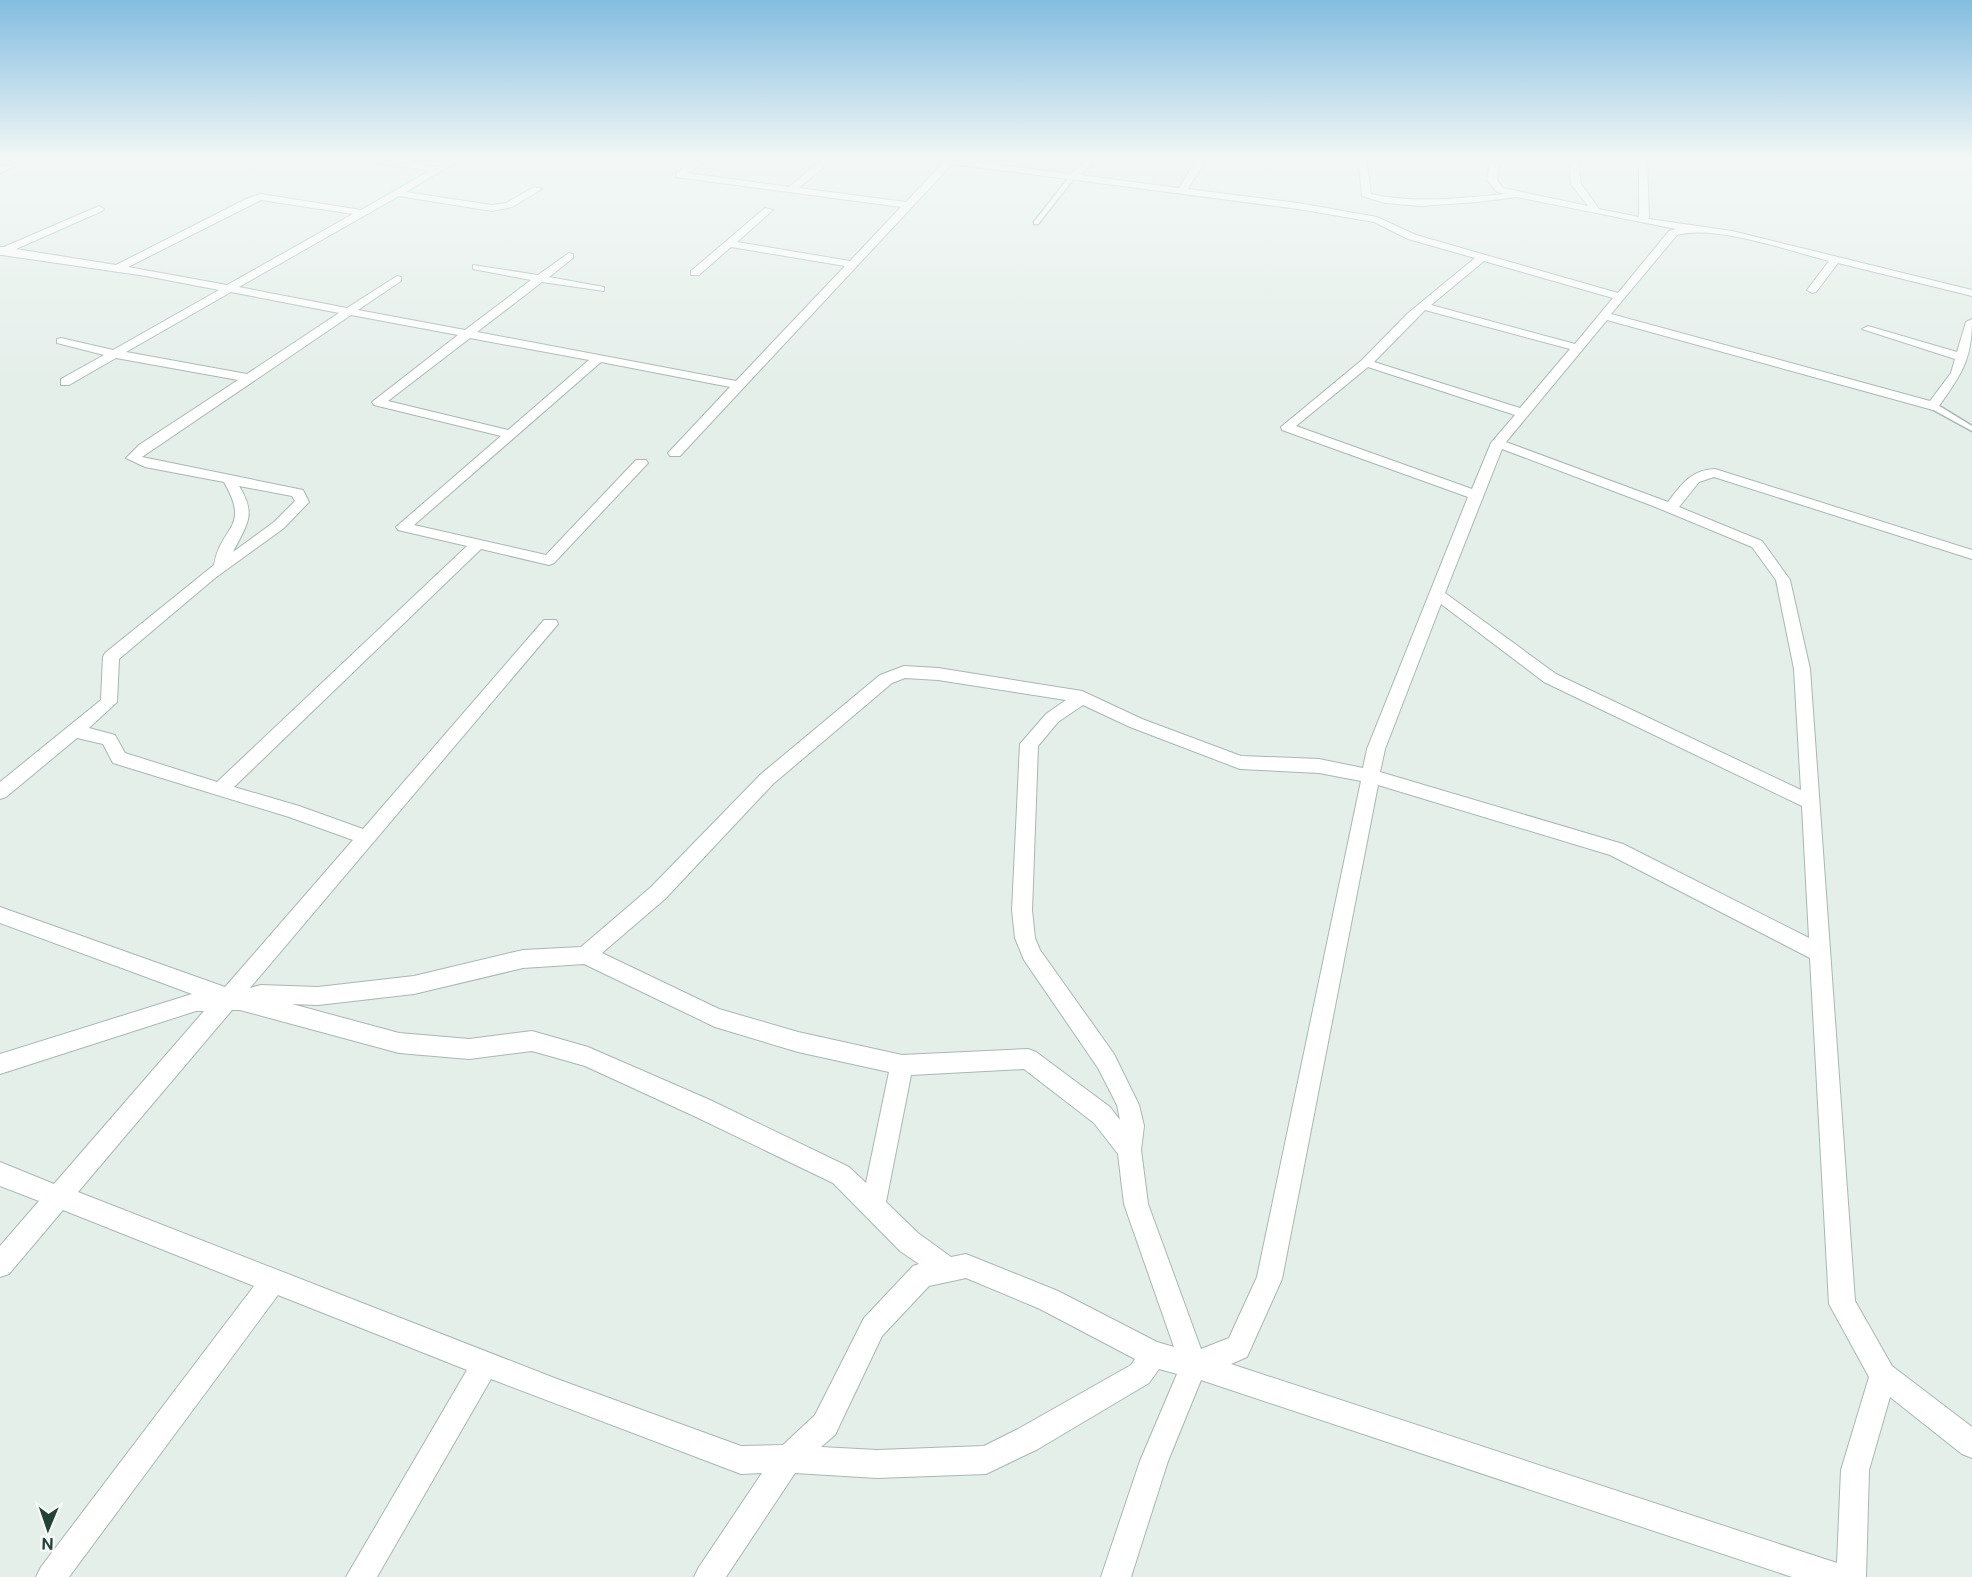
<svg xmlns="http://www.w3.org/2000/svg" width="1972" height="1577" viewBox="0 0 1972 1577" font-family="'Public Sans',sans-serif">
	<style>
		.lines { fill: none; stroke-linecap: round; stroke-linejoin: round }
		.service-casing { stroke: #a7b8b1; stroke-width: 3 }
		.minor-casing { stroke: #a7b8b1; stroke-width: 2 }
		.service { fill: #fff; fill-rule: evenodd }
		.minor { fill: #fff; fill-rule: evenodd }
	</style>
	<rect width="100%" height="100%" fill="#e5efea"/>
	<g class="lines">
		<g class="service-casing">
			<path id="service" d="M1070,176l5,1 -37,47h-4v-2z
				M1930,404h6l36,22v5l-42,-23z"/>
		</g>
		<g class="minor-casing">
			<path id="minor" d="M362,159h23l51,8 14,-8h11l-55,33 86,13 14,-2 28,-16 8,2 -30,18 -20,4 -93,-15 -160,91 108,21 50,-32 4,1v4l-43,29 107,20 66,-50 -58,-11v-4l65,10 31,-22 4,1v4l-24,19 55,10v4l-62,-9 -65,50 259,49 109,-115 -114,-19 -32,28h-8v-4l74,-63 8,2 -36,32 113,19 51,-54 -225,-30v-4l21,-14h10l-19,14 101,14 34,-28h10l-34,29 107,14 37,-39 -15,-4h28l114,15 18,-15h10l-18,16 99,13 18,-29h9l-18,30 110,14 79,14 39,18 202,58 51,-62 7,-2 -159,-32 -40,5 -56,4 -36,-3 -23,-7 -4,-37h8l5,35c44,10 89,4 134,0l-8,-2 -10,-12 4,-21h9l-3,21 6,8 85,18 -17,-22 -2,-25h8l4,25 18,25 40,8v-58h8l2,60 83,12 240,59v6l-134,-33 -22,29 -4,1 -5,-3 22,-29c-39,-10 -115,-37 -152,-26l-66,79 319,87 21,-28 4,-14 -93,-30 6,-3 89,26 9,-30 6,-3c0,42 -11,56 -35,90l-4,1 -326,-90 -101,122 162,60c14,-18 23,-32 47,-33l257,81v9l-258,-82 -15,5 -20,25 83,34 28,39 20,89 45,632 37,65 80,61v31l-10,-4 -72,-57 -21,73 -3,107h-74l-591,-197 -33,81 -37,116h-30l39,-116 37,-87 -18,-5 -10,14 -111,66 -52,25 -109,4 -82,-5 -69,104h-32l5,-10 63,-94 -21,1 -250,-95 -114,198h-31l121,-207 -189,-75 -209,282h-33l5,-10 213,-281 -191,-76 -54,64 -9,3v-31l39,-45 -39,-15v-24l54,22 150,-173h-8l-196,63v-20l192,-60 -192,-71v-16l225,80 128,-147 -64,-23 -176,-54 -10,-19 -26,-6 -71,59 -6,2v-17l101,-82 2,-43 2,-4 109,-88c7,-40 37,-36 10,-83l-79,-15 -19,-9 13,-13 99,-65 -122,-22 -47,27h-8v-6l43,-24 -47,-12v-4l4,-1 52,12 106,-60 -73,-14 -144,-21h-2v-8h4l95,-41 5,3 -2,2 -86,38 100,16 132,-67 13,-4 100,16 68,-39zM952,164l346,45 76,13 34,17 67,19 -68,56 -45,46 -81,67 1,3 186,67 -101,252 -4,19 -44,-9 -78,-3 -99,-37 -60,-28 -144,-23 -34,-2 -24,9 -119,99 -110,113 -70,60 -58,3 -109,26 -96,11 -57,-2 -11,3 308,-364 -2,-4h-12l-181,209 -64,-23 -65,-19 247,-238 68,16 5,-2 94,-100 -2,-3h-10l-90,95 -132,-30 187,-163 129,25 -62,66 2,3h10zM261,200l92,14 -126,71 -99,-18zM1484,261l129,37 -38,46 -144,-39zM231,292l108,21 -92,61 -121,-22zM1425,310l145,39 -50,59 -146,-46zM351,315l107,20 -86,67 2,3 127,31 -105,91 2,3 69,16 -250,236 -92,-29 -10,-18 -26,-7 28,-26 2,-43 96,-81 69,-50 25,-26 -6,-12 -161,-33zM470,338l119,22 -81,70 -120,-29zM1368,367l147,48 -24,28 -19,46 -176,-63zM1502,449l151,57 99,41 24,33 18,89 7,121 -245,-116 -111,-81zM239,486l53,10 3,5 -21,21 -41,30c14,-28 24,-37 6,-66zM1441,604l103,78 258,124 7,132 -186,-94 -243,-72 5,-23zM905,678l33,2 128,20 -20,14 -26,30 -8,166 3,28 9,22 74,108 19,37 3,15 -10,-13 -74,-55 -8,-3 -126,6 -104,-23 -79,-23 -117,-56 63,-54 108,-115 119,-101zM1083,705l47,22 110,42 79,4 42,8 -104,496 -28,61 -28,11 -53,-145 -7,-54 3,-24 -5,-21 -25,-51 -74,-104 -5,-12 -3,-28 6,-164 20,-24zM1378,785l232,70 200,103 19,346 40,73 -28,93 -4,93 -606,-199 16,-7 35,-78zM584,964l131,63 83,25 91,20 -23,111 -17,-16 -139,-67 -122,-53 -56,-16 -63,8 -70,-6 -107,-29 26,1 96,-11 109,-26zM232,1010h8l159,43 70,6 63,-8 53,15 109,50 139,67 67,68 19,13 -6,2 -49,52 -49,97 -32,30 -42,1 -184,-67 -479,-187zM1024,1069l70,54 24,31 6,50 50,143 -17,-5 -99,-51 -92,-37 -15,3 -33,-24 -32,-31 25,-127zM966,1278l74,31 95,50 -4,6 -113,64 -34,17 -107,4 -56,-3 14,-12 47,-99 47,-50z
				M6,165l8,2 -14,6v-6z"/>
		</g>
		<use href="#service" class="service"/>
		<use href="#minor" class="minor"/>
	</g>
	<linearGradient id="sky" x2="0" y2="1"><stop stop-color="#83bde0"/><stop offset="0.42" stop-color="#f3f8f6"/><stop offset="1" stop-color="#f3f8f6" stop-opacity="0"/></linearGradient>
	<rect width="1972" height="380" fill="url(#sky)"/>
	<g transform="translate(48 1529) rotate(182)" stroke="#f6fbf8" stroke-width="4.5" paint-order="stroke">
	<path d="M0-4.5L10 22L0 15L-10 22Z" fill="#234239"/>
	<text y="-9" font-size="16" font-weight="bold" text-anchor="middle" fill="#234239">N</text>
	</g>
</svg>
